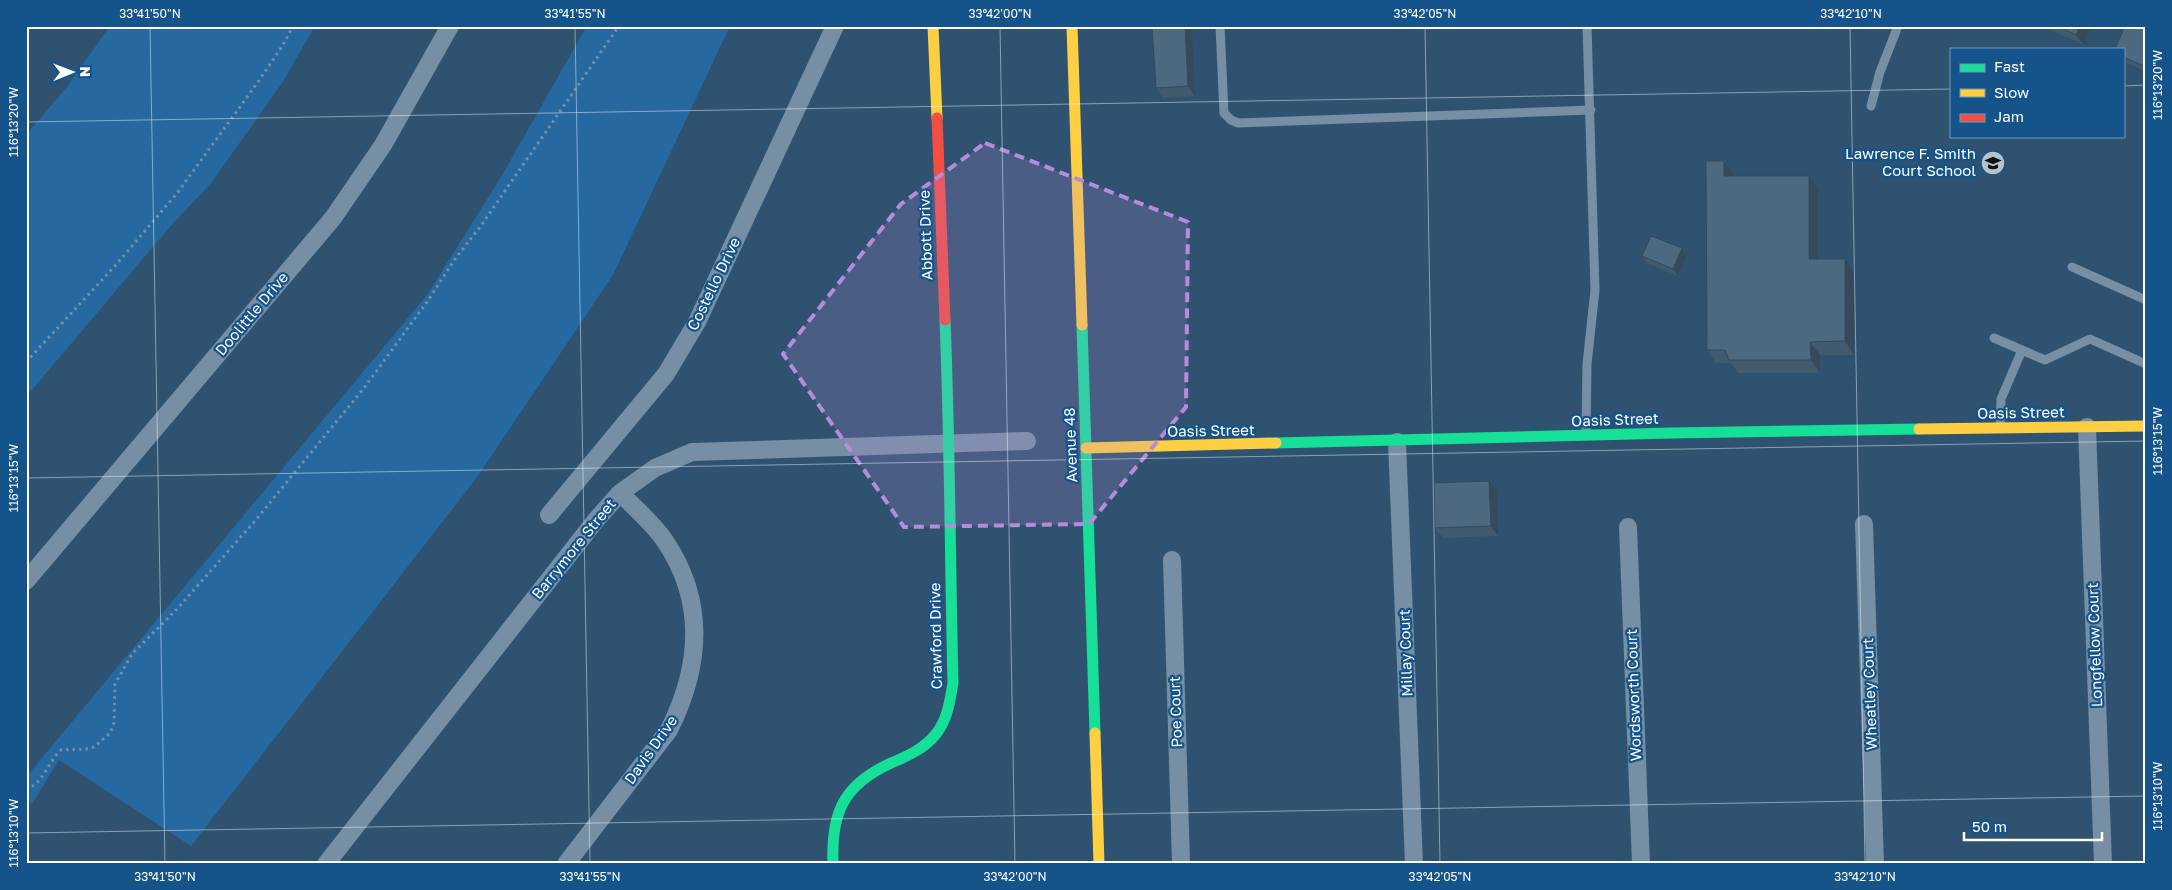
<svg xmlns="http://www.w3.org/2000/svg" width="2172" height="890" viewBox="0 0 2172 890" font-family="'Golos Text',sans-serif">
	<style>
		.grass { fill: #2569a0 }
		.lines { fill: none; stroke-linecap: round; stroke-linejoin: round }
		.path { stroke: #768fa5; stroke-width: 3; stroke-dasharray: 2.5 4; stroke-linecap: butt }
		.lane { stroke: #768fa5; stroke-width: 9 }
		.street { stroke: #768fa5; stroke-width: 18 }
		.fast { stroke: #16e098; stroke-width: 11 }
		.slow { stroke: #ffcf43; stroke-width: 11 }
		.jam { stroke: #f24e42; stroke-width: 11 }
		.wall { fill: #415a6e }
		.shaded-wall { fill: #354a5a }
		.building { fill: #4c6980; stroke: #354a5a }
		.marked { fill: #b68bdc; fill-opacity: 0.2; stroke: #b68bdc; stroke-width: 4; stroke-dasharray: 10 6; stroke-linejoin: round }
		.ticks { fill: none; stroke: #fff; stroke-width: 1; stroke-opacity: 0.45 }
		.labels { text-anchor: middle; stroke-width: 4.5; stroke-linejoin: round; paint-order: stroke }
		.poi-label { font-size: 15px; fill: #fff; stroke: #14548b; text-anchor: end }
		.street-label { font-size: 15px; fill: #fff; stroke: #14548b }
		.neatline { fill: none; stroke: #fff; stroke-width: 2 }
		.ticks-label { font-size: 12px; text-anchor: middle; fill: #fff }
	</style>
	<rect width="100%" height="100%" fill="#2f5270"/>
	<path class="grass" d="M110,26h205l-33,57 -70,99 -44,47 -142,168v-262l40,-47z
		M587,26h143l-117,249 -135,201 -287,370 -132,-86 -27,44 -6,-4v-23l401,-482 74,-118z"/>
	<g class="lines">
		<path class="path" d="M26,362l89,-96 63,-74 80,-110 25,-37 10,-19
			M26,789c17,-4 22,-28 35,-39l25,-1 8,-2 16,-14 4,-10 1,-39 17,-30 45,-45 77,-87 110,-134 63,-86 28,-43 25,-32 139,-201"/>
		<path class="lane" d="M1220,26l4,87 7,7 7,3 353,-13
			M1871,106l9,-34 18,-46
			M2072,267l74,33
			M1994,338l51,22 45,-21 56,25
			M2000,428l1,-29 21,-49
			M1586,433l1,-69 8,-74 -8,-264"/>
		<path class="street" d="M2087,427l16,437
			M1397,442l17,422
			M549,515l117,-141 31,-52 138,-296
			M1864,524l11,340
			M1628,527l13,337
			M1172,560l9,304
			M26,581l307,-363 50,-73 67,-119
			M326,864l270,-344 24,-27 35,-25 37,-16 335,-11
			M566,864l103,-134c32,-64 37,-128 -4,-189 -12,-18 -30,-33 -45,-48"/>
		<path class="fast" d="M1082,325l13,408
			M1276,443l396,-10 247,-4
			M833,864c-2,-51 10,-79 58,-101 17,-7 34,-15 45,-29 12,-15 14,-34 17,-51 -3,-121 -3,-242 -8,-363"/>
		<path class="slow" d="M933,26l4,92
			M1072,26l10,299
			M1919,429l227,-3
			M1086,448l190,-5
			M1095,733l4,131"/>
		<path class="jam" d="M937,118l8,202"/>
	</g>
	<path class="wall" d="M2048,26h44l-8,19 -33,-15z
		M2146,26v46l-23,-11v-12z
		M1192,27l3,69 -32,2 -7,-10z
		M1733,174v2h76l9,13v70l36,14v82h-34v18h-82l-7,-10h-15l-9,-13z
		M1682,248l5,7 -9,21 -31,-13 -5,-7z
		M1497,491l1,45 -55,2 -8,-10z"/>
	<path class="shaded-wall" d="M1185,26l7,1 3,69 -7,-10z
		M2080,26h12l-8,19 -8,-10z
		M1724,161l9,13v16l-9,-14z
		M1809,176l9,13v84l-9,-14z
		M1682,248l5,7 -9,21 -5,-7z
		M1845,259l9,14v82l-9,-14z
		M1810,342l10,13v18l-9,-13z
		M1489,481l8,10 1,45 -7,-10z"/>
	<path class="building" d="M1152,26h33l3,60 -32,2z
		M2058,26h22l-4,9z
		M2125,26h21v36l-2,4 -21,-9v-8h-8z
		M1706,161h18v15h85v83h36v82l-35,1 1,18h-82l-4,-10h-18z
		M1651,236l31,12 -9,21 -31,-13z
		M1489,481l2,45 -56,2 -1,-45z"/>
	<path class="marked" d="M985,143l203,79 -2,185 -97,117 -185,3 -121,-173 118,-150z"/>
	<path class="ticks" d="M150,26l15,838M575,26l15,838M1000,26l15,838M1425,26l15,838M1850,26l15,838M2123,86l23,-1M26,122l1925,-33M26,478l2120,-37M26,833l2120,-37"/>
	<defs>
		<g id="school-disc" transform="scale(1.25)"><circle r="9.5" fill="#b6c2cd" stroke="#14548b"/><path d="M0-5L7-2L0 1L-7-2ZM-4 1L0 2.5L4 1V4Q0 6-4 4Z" fill="#111"/></g>
	</defs>
	<g fill-rule="evenodd">
		<use href="#school-disc" x="1993" y="163"/>
	</g>
	<g class="labels">
		<g class="poi-label">
			<text x="1976" y="159">Lawrence F. Smith<tspan x="1976" dy="17">Court School</tspan></text>
		</g>
		<g class="street-label">
			<text transform="translate(926 235) rotate(-92)" y="5">Abbott Drive</text>
			<text transform="translate(714 284) rotate(-64)" y="5">Costello Drive</text>
			<text transform="translate(252 314) rotate(-50)" y="5">Doolittle Drive</text>
			<text transform="translate(2021 413) rotate(-1)" y="5">Oasis Street</text>
			<text transform="translate(1615 420) rotate(-2)" y="5">Oasis Street</text>
			<text transform="translate(1211 431) rotate(-1)" y="5">Oasis Street</text>
			<text transform="translate(1071 445) rotate(-92)" y="5">Avenue 48</text>
			<text transform="translate(574 549) rotate(-51)" y="5">Barrymore Street</text>
			<text transform="translate(936 636) rotate(-91)" y="5">Crawford Drive</text>
			<text transform="translate(2095 645) rotate(-92)" y="5">Longfellow Court</text>
			<text transform="translate(1406 653) rotate(-92)" y="5">Millay Court</text>
			<text transform="translate(1870 694) rotate(-92)" y="5">Wheatley Court</text>
			<text transform="translate(1634 695) rotate(-92)" y="5">Wordsworth Court</text>
			<text transform="translate(1176 712) rotate(-92)" y="5">Poe Court</text>
			<text transform="translate(651 750) rotate(-55)" y="5">Davis Drive</text>
		</g>
	</g>
	<rect width="2172" height="890" fill="none" stroke="#14548b" stroke-width="55"/>
	<rect x="1950" y="48" width="175" height="90" fill="#14548b" stroke="#7298b9"/>
	<rect x="1960" y="64" width="25" height="8" fill="#16e098" stroke="#7298b9"/>
	<text x="1994" y="72" font-size="15" fill="#ffffff">Fast</text>
	<rect x="1960" y="89" width="25" height="8" fill="#ffcf43" stroke="#7298b9"/>
	<text x="1994" y="98" font-size="15" fill="#ffffff">Slow</text>
	<rect x="1960" y="114" width="25" height="8" fill="#f24e42" stroke="#7298b9"/>
	<text x="1994" y="122" font-size="15" fill="#ffffff">Jam</text>
	<g transform="translate(72 72) rotate(89)" stroke="#14548b" stroke-width="4" paint-order="stroke">
	<path d="M0-4L9 19L0 12L-9 19Z" fill="#ffffff"/>
	<text y="-8" font-size="14" font-weight="bold" text-anchor="middle" fill="#ffffff">N</text>
	</g>
	<path d="M1964 832v8h138v-8" fill="none" stroke="#ffffff" stroke-width="2.5"/>
	<text x="1972" y="832" font-size="15" fill="#ffffff" stroke="#14548b" stroke-width="4" paint-order="stroke">50 m</text>
	<rect x="28" y="28" width="2116" height="834" class="neatline"/>
	<g class="ticks-label">
		<text x="150" y="18">33°41'50"N</text>
		<text x="575" y="18">33°41'55"N</text>
		<text x="1000" y="18">33°42'00"N</text>
		<text x="1425" y="18">33°42'05"N</text>
		<text x="1851" y="18">33°42'10"N</text>
		<text transform="translate(2158 85) rotate(-90)" y="4">116°13'20"W</text>
		<text transform="translate(14 122) rotate(-90)" y="4">116°13'20"W</text>
		<text transform="translate(2158 441) rotate(-90)" y="4">116°13'15"W</text>
		<text transform="translate(14 478) rotate(-90)" y="4">116°13'15"W</text>
		<text transform="translate(2158 796) rotate(-90)" y="4">116°13'10"W</text>
		<text transform="translate(14 833) rotate(-90)" y="4">116°13'10"W</text>
		<text x="165" y="881">33°41'50"N</text>
		<text x="590" y="881">33°41'55"N</text>
		<text x="1015" y="881">33°42'00"N</text>
		<text x="1440" y="881">33°42'05"N</text>
		<text x="1865" y="881">33°42'10"N</text>
	</g>
</svg>
